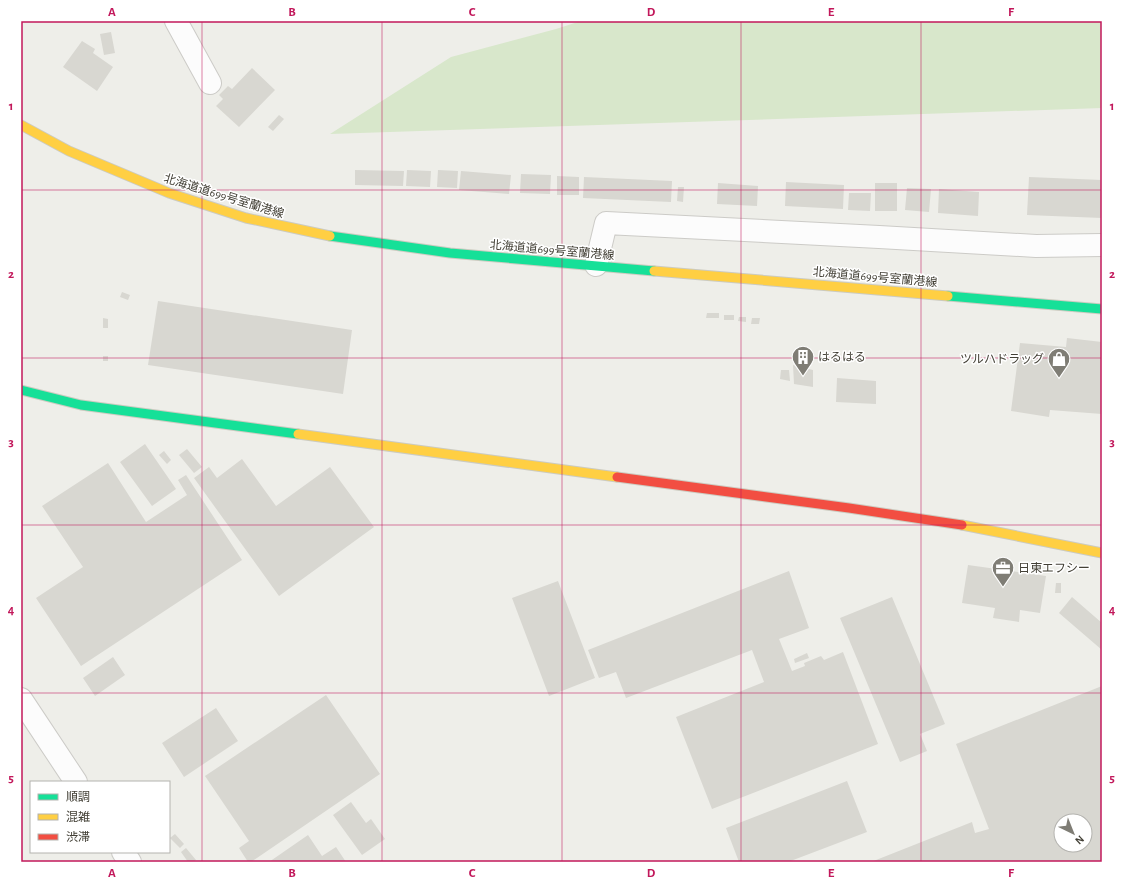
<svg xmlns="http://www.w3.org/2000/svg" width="1123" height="883" viewBox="0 0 1123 883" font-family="'Alegreya Sans','Noto Sans JP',sans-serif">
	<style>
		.green { fill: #d8e7cb }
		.building { fill: #d8d7d1; fill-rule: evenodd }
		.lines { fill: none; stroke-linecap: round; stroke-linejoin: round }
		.street-casing { stroke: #cccbc7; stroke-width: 24 }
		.fast-casing { stroke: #cccbc0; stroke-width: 11 }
		.slow-casing { stroke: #cccbc0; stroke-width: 11 }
		.jam-casing { stroke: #cccbc0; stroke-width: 11 }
		.street { stroke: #fcfcfc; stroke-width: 22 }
		.fast { stroke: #16e098; stroke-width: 9 }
		.slow { stroke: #ffcf43; stroke-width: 9 }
		.jam { stroke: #f24e42; stroke-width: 9 }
		.grid { fill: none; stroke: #c2185b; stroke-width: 1; stroke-opacity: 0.55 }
		.labels { text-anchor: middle; stroke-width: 3; stroke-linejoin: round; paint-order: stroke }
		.street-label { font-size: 12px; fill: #434036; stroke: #fff }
		.poi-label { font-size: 12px; fill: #434036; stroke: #fff; text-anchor: start }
		.neatline { fill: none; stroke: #c2185b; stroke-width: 1.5 }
		.grid-label { font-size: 13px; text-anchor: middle; font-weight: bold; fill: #c2185b }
	</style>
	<rect width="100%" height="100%" fill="#eeeee9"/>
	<path class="green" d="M581,21h521v87l-772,26 121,-77 105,-28z"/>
	<path class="building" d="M111,32l4,21 -11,2 -4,-21z
		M82,41l13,8 -2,4 20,14 -16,24 -34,-24z
		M252,68l23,22 -36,37 -23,-21 7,-7 -4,-4 9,-9 4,3z
		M279,115l5,4 -11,12 -5,-4z
		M355,170l49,1 -1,15 -48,-1z
		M407,170l24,1 -1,16 -24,-1z
		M438,170l20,1 -1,17 -20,-1z
		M461,171l50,4 -2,19 -50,-4z
		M521,174l30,1 -1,19 -30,-1z
		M557,176l22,1v18h-22z
		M584,177l88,4 -1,21 -88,-4z
		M1029,177l73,3v38l-75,-3z
		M786,182l58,3 -1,24 -58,-3z
		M718,183l40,3 -1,20 -40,-2z
		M875,183h22v28h-22z
		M678,187h6l-1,15 -6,-1z
		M907,188l24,1 -2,23 -24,-2z
		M939,189l40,3 -1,24 -40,-3z
		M849,193h22l-1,18 -22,-1z
		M122,292l8,3 -2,5 -8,-3z
		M158,301l194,29 -9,64 -195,-29z
		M707,313h12v5h-13z
		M724,315h10v5h-10z
		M739,317h7v5l-8,-1z
		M103,318l5,1v9h-5z
		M752,318h8l-1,6h-8z
		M1067,338l35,4v72l-52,-4 -1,7 -38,-6 9,-68 46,4z
		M103,356h5v5h-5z
		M793,365l20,5v17l-19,-3z
		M781,370h8l1,11 -10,-2z
		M837,378l39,3v23l-40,-2z
		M145,444l31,45 -24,17 -32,-44z
		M187,449l15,18 -8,6 -15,-18z
		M164,451l7,9 -4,4 -8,-9z
		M242,459l34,47 54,-39 44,60 -95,69 -85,-118 15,-11 8,11z
		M108,463l38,59 41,-27 -9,-15 8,-5 56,85 -161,106 -45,-68 47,-31 -41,-61z
		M968,565l78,11 -6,37 -20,-3 -1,12 -26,-4 2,-10 -33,-5z
		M789,571l20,57 -30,11 13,32 13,-5 -1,-3 17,-7 3,4 19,-8 35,92 -166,65 -36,-92 88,-35 -12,-32 -126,48 -10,-26 -17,6 -11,-28z
		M558,581l37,97 -46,18 -37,-98z
		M1056,583h5v10h-6z
		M892,597l53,127 -25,10 7,17 -27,11 -60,-144z
		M1072,597l30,26v27l-43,-37z
		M807,653l2,5 -14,5 -1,-4z
		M113,657l12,18 -30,21 -12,-18z
		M1102,686v176h-231l101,-40 3,11 14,-4 -33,-85zM1061,821h24v24h-24z
		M326,695l54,79 -129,88h-3l-9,-14 10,-7 -44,-65z
		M216,708l22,33 -54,36 -22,-34z
		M847,781l20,51 -79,30h-49l-13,-34z
		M351,802l15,21 5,-4 14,20 -23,16 -29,-40z
		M175,834l9,10 -4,4 -10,-10z
		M308,835l14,21 14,-9 10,15h-77z
		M186,848l10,12 -3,2h-5l-7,-10z"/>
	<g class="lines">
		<g class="street-casing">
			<path id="street" d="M176,21l34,62
				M596,265l10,-42 273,14 157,9 66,-1
				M21,699l55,83
				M123,852l7,10"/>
		</g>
		<g class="fast-casing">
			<path id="fast" d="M330,236l120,17 204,18
				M948,296l154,13
				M21,390l60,15 217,29"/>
		</g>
		<g class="slow-casing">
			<path id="slow" d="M21,125l48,26 100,42 77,25 84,18
				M654,271l294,25
				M298,434l319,43
				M962,525l140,28"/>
		</g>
		<g class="jam-casing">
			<path id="jam" d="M617,477l232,31 113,17"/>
		</g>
		<use href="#street" class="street"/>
		<use href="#fast" class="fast"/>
		<use href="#slow" class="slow"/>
		<use href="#jam" class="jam"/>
	</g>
	<path class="grid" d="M202,21v841M382,21v841M562,21v841M741,21v841M921,21v841M21,190h1081M21,358h1081M21,525h1081M21,693h1081"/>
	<defs>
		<g id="building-pin" transform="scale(1.15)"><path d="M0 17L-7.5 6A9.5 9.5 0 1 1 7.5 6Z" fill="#7f7d75" stroke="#fff"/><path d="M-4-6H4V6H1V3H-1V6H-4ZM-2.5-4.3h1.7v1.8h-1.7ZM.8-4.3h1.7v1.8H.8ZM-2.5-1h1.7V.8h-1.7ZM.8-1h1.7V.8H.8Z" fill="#fff"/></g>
		<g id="shop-pin" transform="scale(1.15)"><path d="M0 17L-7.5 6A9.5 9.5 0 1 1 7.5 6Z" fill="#7f7d75" stroke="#fff"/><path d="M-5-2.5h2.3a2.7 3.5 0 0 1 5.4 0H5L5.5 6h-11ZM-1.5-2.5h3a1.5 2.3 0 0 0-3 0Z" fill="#fff"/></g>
		<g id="office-pin" transform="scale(1.15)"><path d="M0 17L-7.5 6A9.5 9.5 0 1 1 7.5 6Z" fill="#7f7d75" stroke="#fff"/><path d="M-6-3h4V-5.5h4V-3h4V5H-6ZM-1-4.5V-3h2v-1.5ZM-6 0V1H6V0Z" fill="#fff"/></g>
	</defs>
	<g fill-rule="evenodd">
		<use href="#building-pin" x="803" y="357"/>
		<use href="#shop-pin" x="1059" y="359"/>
		<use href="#office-pin" x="1003" y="568"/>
	</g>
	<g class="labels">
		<g class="street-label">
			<text transform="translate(224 196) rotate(17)" y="4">北海道道699号室蘭港線</text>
			<text transform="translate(552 250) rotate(5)" y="4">北海道道699号室蘭港線</text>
			<text transform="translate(875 277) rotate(5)" y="4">北海道道699号室蘭港線</text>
		</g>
		<g class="poi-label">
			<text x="818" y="361">はるはる</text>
			<text x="1044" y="363" text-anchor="end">ツルハドラッグ</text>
			<text x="1018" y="572">日東エフシー</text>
		</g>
	</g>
	<rect width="1123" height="883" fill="none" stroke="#ffffff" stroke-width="44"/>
	<rect x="30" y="781" width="140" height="72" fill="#ffffff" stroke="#b4b3af"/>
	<rect x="38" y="794" width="20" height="6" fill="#16e098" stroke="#b4b3af"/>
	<text x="66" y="801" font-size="12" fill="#434036">順調</text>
	<rect x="38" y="814" width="20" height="6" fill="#ffcf43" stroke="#b4b3af"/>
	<text x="66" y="821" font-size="12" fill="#434036">混雑</text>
	<rect x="38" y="834" width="20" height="6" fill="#f24e42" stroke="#b4b3af"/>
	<text x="66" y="841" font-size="12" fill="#434036">渋滞</text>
	<g transform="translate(1073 833) rotate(137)"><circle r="19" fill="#ffffff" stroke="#b4b3af"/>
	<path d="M0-3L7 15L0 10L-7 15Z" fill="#7f7d75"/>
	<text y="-6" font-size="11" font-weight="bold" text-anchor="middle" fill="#434036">N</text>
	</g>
	<rect x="22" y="22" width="1079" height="839" class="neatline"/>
	<g class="grid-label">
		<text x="112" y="16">A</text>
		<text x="292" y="16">B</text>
		<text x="472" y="16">C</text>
		<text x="651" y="16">D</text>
		<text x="831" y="16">E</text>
		<text x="1011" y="16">F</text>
		<text x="11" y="110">1</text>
		<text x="1112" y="110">1</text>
		<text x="11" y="278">2</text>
		<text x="1112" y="278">2</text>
		<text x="11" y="446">3</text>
		<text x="1112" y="446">3</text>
		<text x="11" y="614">4</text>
		<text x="1112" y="614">4</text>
		<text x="11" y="782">5</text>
		<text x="1112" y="782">5</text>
		<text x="112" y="877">A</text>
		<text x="292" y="877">B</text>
		<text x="472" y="877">C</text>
		<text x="651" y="877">D</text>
		<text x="831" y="877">E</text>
		<text x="1011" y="877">F</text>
	</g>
</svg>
